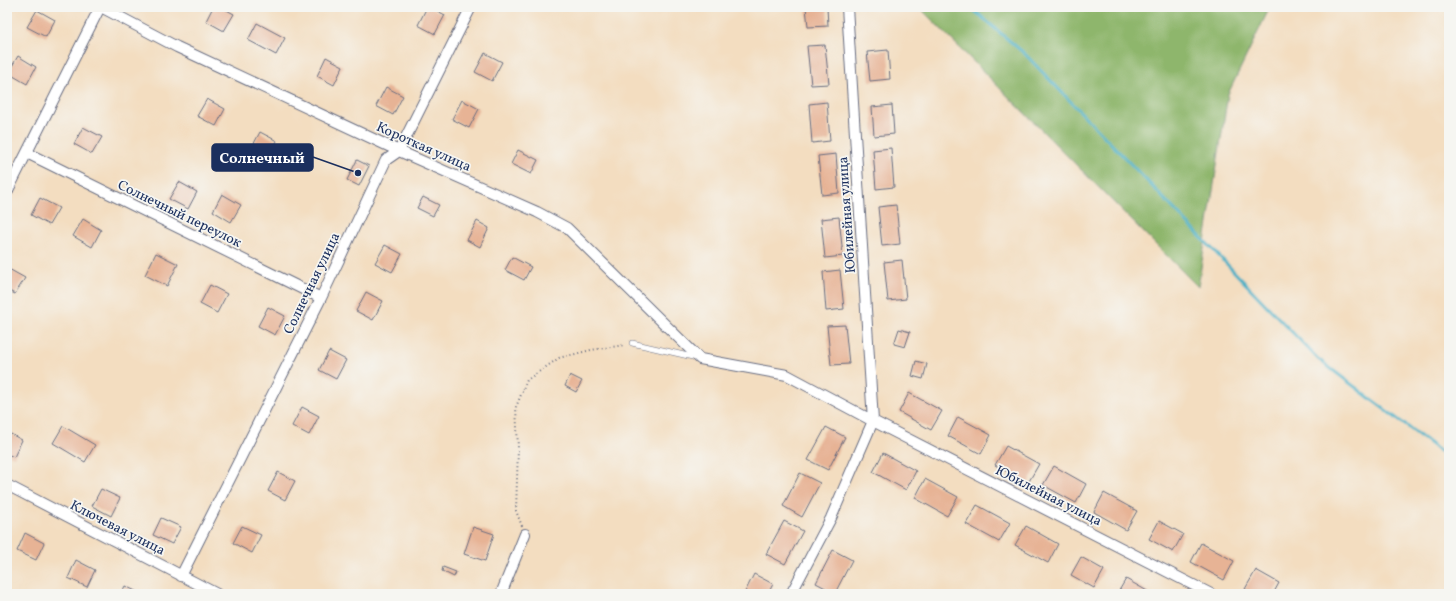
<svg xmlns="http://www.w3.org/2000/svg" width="1456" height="601" viewBox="0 0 1456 601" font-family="Vollkorn,serif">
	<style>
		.forest { fill: #8eb66c; stroke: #547265 }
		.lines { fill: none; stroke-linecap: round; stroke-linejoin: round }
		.stream { stroke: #47afc6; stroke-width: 3 }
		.building { fill: #e7b395 }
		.lane-casing { stroke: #676c80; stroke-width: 6 }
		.street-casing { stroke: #676c80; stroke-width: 12 }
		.path { stroke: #676c80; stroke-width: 2; stroke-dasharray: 1 3; stroke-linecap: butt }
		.lane { stroke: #fff; stroke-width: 5 }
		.street { stroke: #fff; stroke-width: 10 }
		.labels { text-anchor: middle; stroke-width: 3.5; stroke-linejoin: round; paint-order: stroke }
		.street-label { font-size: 14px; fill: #1b2f5e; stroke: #f6f6f2 }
		.leader { fill: none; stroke: #1b2f5e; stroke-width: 1.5 }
		.callout-dot { fill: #1b2f5e; stroke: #f6f6f2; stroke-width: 1.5 }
		.callout { fill: #1b2f5e; stroke: #1b2f5e; stroke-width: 1.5 }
		.callout-label { font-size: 15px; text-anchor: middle; font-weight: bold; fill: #fff }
	</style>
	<rect width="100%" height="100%" fill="#f6f6f2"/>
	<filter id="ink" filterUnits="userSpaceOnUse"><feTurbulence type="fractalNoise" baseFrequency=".025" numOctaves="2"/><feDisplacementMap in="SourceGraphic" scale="8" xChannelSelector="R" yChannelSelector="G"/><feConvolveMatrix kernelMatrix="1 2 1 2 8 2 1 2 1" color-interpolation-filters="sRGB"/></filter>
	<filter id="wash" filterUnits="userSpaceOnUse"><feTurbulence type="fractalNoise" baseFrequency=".012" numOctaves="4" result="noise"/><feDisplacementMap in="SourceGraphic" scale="16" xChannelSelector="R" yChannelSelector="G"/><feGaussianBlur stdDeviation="0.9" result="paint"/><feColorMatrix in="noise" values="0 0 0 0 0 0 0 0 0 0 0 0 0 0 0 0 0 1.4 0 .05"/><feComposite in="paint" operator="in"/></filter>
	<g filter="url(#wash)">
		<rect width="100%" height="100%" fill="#f3ddc0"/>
		<path class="forest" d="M919,7h351l-42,87 -30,193z"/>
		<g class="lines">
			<path class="stream" d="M970,7l55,47 293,305 131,99"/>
		</g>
		<g id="blocks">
			<path class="building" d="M213,7h8l13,7 -10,17 -18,-10z
				M427,7h3l15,8 -10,19 -17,-9z
				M806,7h21l1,19 -20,1z
				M37,10l18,10 -9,17 -19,-10z
				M257,23l28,15 -9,17 -28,-15z
				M825,45l4,39 -18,1 -4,-39z
				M888,50l2,29 -20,2 -3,-29z
				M485,53l17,9 -10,19 -17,-9z
				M18,56l18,11 -9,17 -19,-11z
				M326,57l17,9 -9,19 -17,-9z
				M386,87l17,9 -10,19 -17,-9z
				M207,99l18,10 -9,17 -19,-10z
				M462,100l17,9 -10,19 -17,-9z
				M827,102l3,39 -18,2 -3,-39z
				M892,105l2,29 -20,2 -2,-29z
				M83,127l19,10 -10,17 -18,-10z
				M260,132l17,9 -10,19 -17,-9z
				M891,148l3,39 -18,2 -3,-39z
				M518,150l20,10 -7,14 -20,-10z
				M836,154l3,39 -17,2 -4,-39z
				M357,160l12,6 -10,20 -12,-6z
				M179,182l18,10 -9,17 -19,-10z
				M222,194l19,11 -10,17 -18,-11z
				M423,197l16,8 -6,11 -16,-8z
				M40,198l19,10 -10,17 -18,-10z
				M896,205l4,39 -18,2 -4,-39z
				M839,217l4,39 -18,2 -4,-39z
				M83,219l18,11 -9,17 -19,-11z
				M477,221l12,7 -9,19 -13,-7z
				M385,245l17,9 -10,18 -17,-9z
				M156,253l22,11 -11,22 -22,-11z
				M512,257l19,10 -7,13 -19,-10z
				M902,260l4,39 -18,2 -4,-39z
				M7,268l18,10 -10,16 -8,-4z
				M840,270l4,39 -18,2 -3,-39z
				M210,285l17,9 -10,19 -17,-9z
				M366,292l17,9 -10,19 -17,-9z
				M268,307l17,9 -10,19 -17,-9z
				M845,325l4,39 -18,1 -4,-39z
				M899,329l11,3 -5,15 -11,-3z
				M329,351l17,9 -10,19 -17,-9z
				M916,361l11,3 -4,15 -11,-3z
				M570,375l12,6 -6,11 -11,-6z
				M909,393l33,18 -11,19 -32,-18z
				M302,407l17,9 -10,19 -17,-9z
				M958,417l33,18 -10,19 -33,-18z
				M63,426l32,19 -10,17 -32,-19z
				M826,427l19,10 -17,33 -20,-10z
				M7,432l15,8 -8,17 -7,-3z
				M1006,446l33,18 -11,19 -33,-18z
				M883,453l33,18 -10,19 -33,-18z
				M1054,466l32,18 -10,19 -33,-18z
				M278,472l17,9 -10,19 -17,-9z
				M800,473l20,10 -18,34 -19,-11z
				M925,479l33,18 -11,19 -32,-18z
				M101,489l19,9 -9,18 -19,-10z
				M1104,493l33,18 -11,19 -32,-18z
				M977,505l33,18 -11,19 -33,-18z
				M161,518l20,9 -9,17 -19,-9z
				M784,521l19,10 -18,33 -19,-10z
				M1159,521l24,13 -10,18 -24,-13z
				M242,526l19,9 -9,18 -19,-10z
				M1026,526l32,18 -10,19 -33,-18z
				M473,527l21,7 -9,27 -21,-7z
				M25,533l19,10 -8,17 -19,-9z
				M1201,543l33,18 -10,19 -33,-18z
				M833,550l19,10 -17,33 -19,-10z
				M1081,557l23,13 -10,18 -23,-13z
				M76,560l19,10 -8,17 -19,-9z
				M443,567l13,5 -2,5 -12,-6z
				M1256,570l23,13 -6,11h-18l-10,-5z
				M754,574l19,10 -5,10h-24z
				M1126,579l23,13 -1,2h-31z
				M125,586l17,8h-21z"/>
		</g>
	</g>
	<g filter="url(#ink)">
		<use href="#blocks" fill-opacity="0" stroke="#676c80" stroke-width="1"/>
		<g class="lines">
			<g class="lane-casing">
				<path id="lane" d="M632,343l65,15"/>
			</g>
			<g class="street-casing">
				<path id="street" d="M101,7l76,40 222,104 138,61 30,16 133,131 87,16 86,46 338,173
					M27,153l294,145
					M7,192l93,-185
					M7,485l210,109
					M181,576l140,-278 65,-138 13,-9 72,-144
					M501,594l24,-60
					M791,594l40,-76 42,-97 -26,-414"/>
			</g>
			<path class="path" d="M522,526l-6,-15 2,-63 -2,-41 11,-27 32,-22 32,-8 34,-5"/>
			<use href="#lane" class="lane"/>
			<use href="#street" class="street"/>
		</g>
	</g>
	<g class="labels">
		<g class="street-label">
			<text transform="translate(424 146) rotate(24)" y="5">Короткая улица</text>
			<text transform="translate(180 213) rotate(26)" y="5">Солнечный переулок</text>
			<text transform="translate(846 215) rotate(-94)" y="5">Юбилейная улица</text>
			<text transform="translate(311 283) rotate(-64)" y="5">Солнечная улица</text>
			<text transform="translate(1049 495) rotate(27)" y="5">Юбилейная улица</text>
			<text transform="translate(118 527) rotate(27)" y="5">Ключевая улица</text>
		</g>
	</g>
	<path class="leader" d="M358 173L313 157"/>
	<circle class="callout-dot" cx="358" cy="173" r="4"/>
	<rect class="callout" x="212" y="144" width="101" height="27" rx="4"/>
	<g class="callout-label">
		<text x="262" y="163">Солнечный</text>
	</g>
	<rect width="1456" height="601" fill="none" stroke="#f6f6f2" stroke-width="24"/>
</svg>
